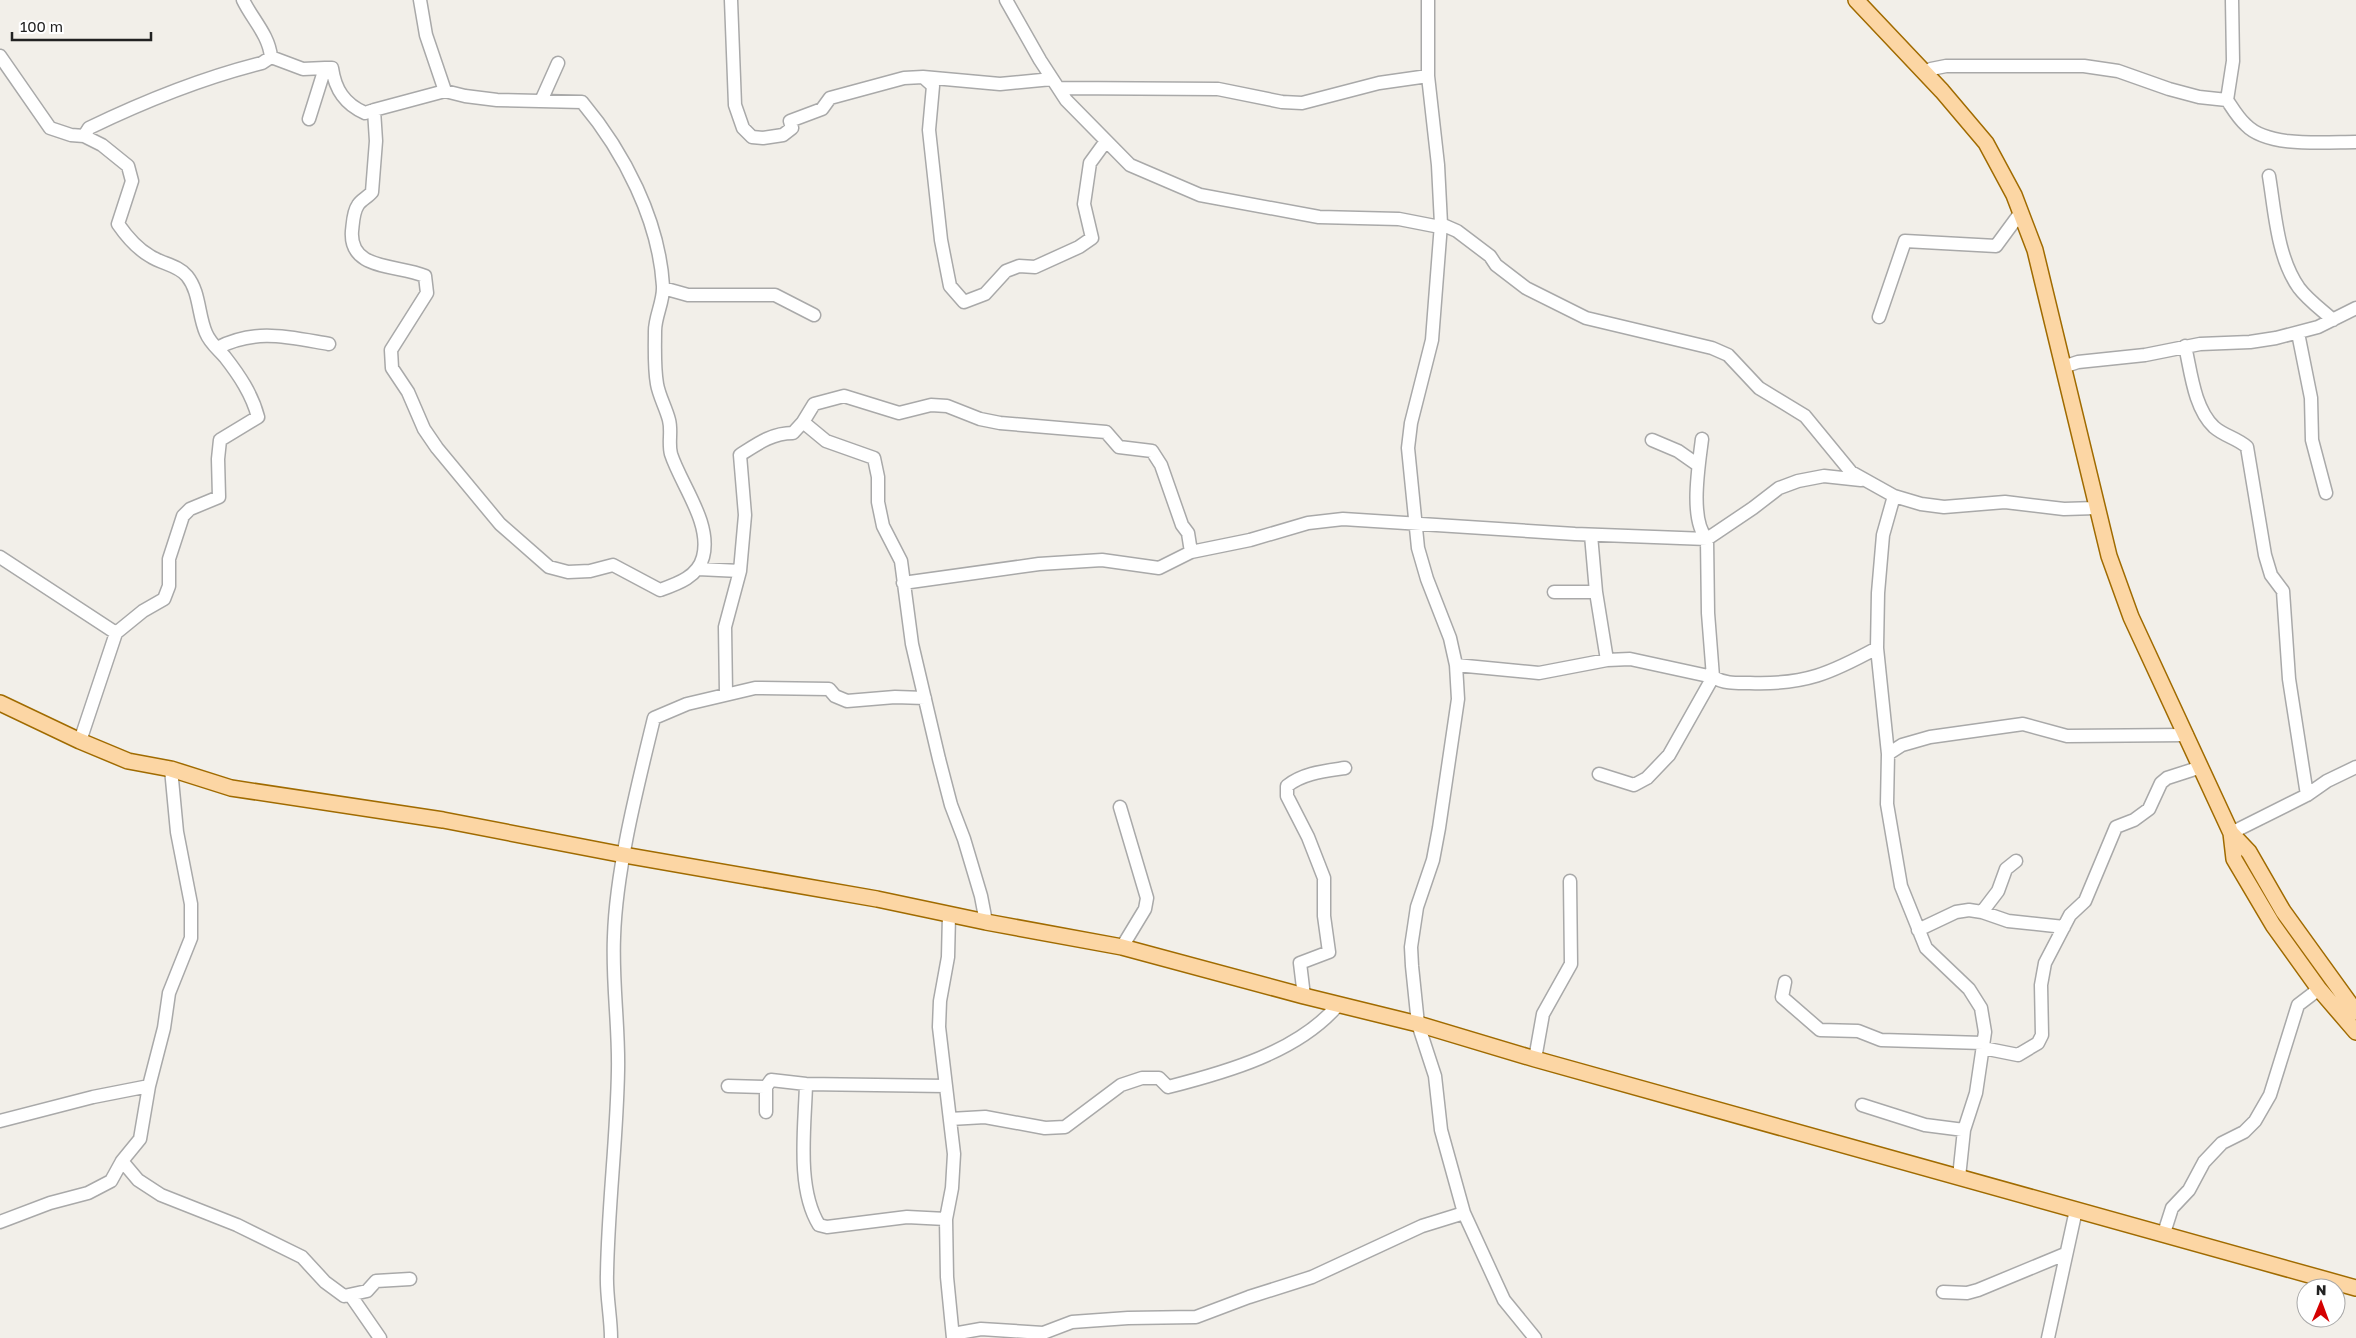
<svg xmlns="http://www.w3.org/2000/svg" width="2356" height="1338" viewBox="0 0 2356 1338" font-family="'Golos Text',sans-serif">
	<style>
		.lines { fill: none; stroke-linecap: round; stroke-linejoin: round }
		.minor-casing { stroke: #a9a9a9; stroke-width: 15 }
		.major-casing { stroke: #a06b00; stroke-width: 18 }
		.minor { stroke: #fff; stroke-width: 12 }
		.major { stroke: #fcd6a4; stroke-width: 15 }
	</style>
	<rect width="100%" height="100%" fill="#f2efe9"/>
	<g class="lines">
		<g class="minor-casing">
			<path id="minor" d="M420,0l6,35 19,56
				M731,0l4,105 8,23 9,9 11,1 20,-3 9,-7 -2,-7 32,-12 8,-11 74,-20 19,-1 10,9 -4,44 12,110 9,46 14,16 21,-8 21,-23 13,-5 16,1 44,-20 13,-9 -8,-34 6,-41 16,-22
				M1006,0l34,60 26,40 64,65 70,30 119,22 80,2 41,8
				M1428,0v76l10,89 3,59 -9,116 -21,83 -3,25 10,100 9,31 23,59 6,27 2,34 -19,129 -6,32 -16,47 -6,40 1,19 6,58 17,52 6,54 23,83 40,87 31,38
				M0,56l50,72 21,7 13,1 18,9 26,21 4,15 -14,43c9,13 18,24 32,32 12,8 28,9 37,20 13,16 11,39 19,57 4,10 12,16 19,24 14,18 27,37 33,60l-38,23 -2,19 1,38 -29,12 -7,7 -14,43v27l-5,13 -21,12 -27,22 -36,108
				M271,57l32,12 22,-1
				M1925,73l6,-4 15,-3h138l34,5 51,18 30,8 28,3c6,9 11,18 19,25 22,23 80,17 110,17
				M923,77l77,7 52,-5
				M1059,88l159,1 64,13 20,1 77,-20 49,-7
				M2227,100l6,-39 -1,-61
				M541,101l17,-38
				M309,119l16,-51h7c3,21 12,36 33,45l9,-3 71,-19 20,5 32,4 85,2c42,50 77,118 81,184 1,15 -8,30 -8,45 0,16 -1,36 2,53 2,12 9,24 12,36 3,11 -1,23 2,34 10,31 41,69 32,103 -5,20 -26,27 -43,33l-47,-25 -23,6 -22,1 -19,-5 -49,-43 -63,-76 -13,-19 -16,-37 -16,-24 -1,-18 36,-57 -2,-17c-28,-12 -76,-5 -73,-45 1,-8 1,-19 6,-26 3,-5 10,-8 14,-13l4,-51 -2,-31
				M84,136l5,-8c56,-27 113,-50 173,-65l9,-6c-2,-22 -19,-38 -28,-57
				M2269,176c6,36 8,81 30,112 9,12 23,22 34,32
				M1441,224l16,7 33,25 6,9 30,23 60,30 126,30 16,7 31,33 46,28 46,56 43,24 27,8 23,3 61,-5 59,7 32,-1
				M663,288l25,7h87l39,20
				M1879,317l26,-76 91,5 25,-34
				M2298,333l13,65 1,42 14,53
				M2185,346c6,26 9,62 29,81 10,9 23,11 33,20l18,108 6,20 12,16 6,88 18,116
				M217,348c39,-20 71,-11 112,-4
				M2063,367l15,-5 67,-7 55,-11 50,-2 26,-4 42,-11 38,-19
				M803,422l23,19 48,17 4,19v25l5,24 18,35 11,83 27,115 12,46 13,34 17,57 5,26
				M1652,440l26,11 20,14
				M1894,496l-11,39 -5,58 -1,55 11,106 -1,50 14,82 25,62 43,41 12,19 4,24 -9,61 -12,37 -5,47
				M0,557l116,76
				M698,569l42,2
				M903,583l136,-19 63,-4 57,8 32,-16 59,-12 58,-17 35,-4 232,15 132,5c-18,-19 -8,-75 -5,-100
				M1554,592h42l-5,-57
				M1596,592l11,68
				M1456,665l83,8 68,-13 23,-1 83,18c12,7 24,6 37,6 55,2 81,-10 127,-35
				M726,693l-1,-66 15,-56 5,-56 -5,-60c17,-11 32,-22 53,-22l10,-11 11,-18 30,-8 55,17 32,-8 16,1 33,13 20,4 106,9 13,15 33,4 9,14 21,60 6,8 3,19
				M1888,754l14,-9 28,-8 93,-13 44,12 120,-1
				M1599,774l35,11 13,-7 22,-23 44,-78 -5,-64 -1,-74 46,-31 26,-20 19,-7 26,-5 37,4
				M1120,807l27,91 -2,11 -23,38
				M2231,833l76,-38 20,-14 29,-14
				M1982,912l16,-21 8,-22 10,-8
				M949,915l-1,42 -8,44 -1,26 15,127 -2,34 -6,31 1,58 6,61
				M1918,930l38,-18 13,-2 13,2 26,9 56,6
				M1785,982l-3,15 38,33 38,1 23,9 102,3
				M1304,996l-4,-33 29,-11 -5,-36v-38l-16,-41 -21,-41v-10c16,-13 38,-15 58,-18
				M1983,1048l35,7 20,-12 4,-8 -1,-50 4,-22 25,-48 15,-14 31,-74 18,-7 15,-11 12,-26 6,-5 34,-11
				M1535,1059l8,-45 28,-50 -1,-83
				M806,1084c-1,42 -10,104 13,141l8,2 80,-10 39,2
				M728,1086l38,1
				M1862,1105l63,20 39,5
				M766,1112v-25l5,-7 35,4 140,2
				M950,1119l35,-2 60,11 20,-1 56,-42 21,-7h17l9,9c59,-15 130,-35 170,-82
				M0,1121l93,-24 56,-11
				M122,1161l16,19 23,15 76,30 65,32 23,25 19,14 23,-5 9,-10 34,-2
				M0,1222l50,-19 38,-10 23,-12 11,-20 18,-22 9,-53 15,-58 5,-35 22,-55v-34l-14,-72 -6,-63
				M2164,1233l8,-25 17,-18 15,-28 18,-19 22,-11 11,-11 15,-26 28,-90 21,-16
				M1943,1292l24,1 11,-3 87,-36
				M351,1296l29,42
				M953,1334l28,-5 62,4 29,-11 56,-4 68,-1 53,-20 63,-20 110,-51 42,-13
				M611,1338c0,-21 -5,-43 -4,-64 1,-68 10,-136 11,-204 1,-44 -6,-88 -4,-133 2,-68 24,-153 40,-219l33,-14 68,-16 74,1 6,7 12,5 48,-4 30,1
				M2048,1338l28,-128"/>
		</g>
		<g class="major-casing">
			<path id="major" d="M1856,0l86,91 44,52 28,52 21,55 74,306 22,61 100,216 18,19 34,59 73,101
				M0,703l80,38 48,20 43,8 60,19 212,32 181,35 253,44 109,23 136,25 182,49 114,28 117,35 821,229
				M2231,833l3,26 39,66 46,64 37,43"/>
		</g>
		<use href="#minor" class="minor"/>
		<use href="#major" class="major"/>
	</g>
	<g transform="translate(2321 1303) rotate(1)"><circle r="24" fill="#ffffff" stroke="#a7a7a7"/>
	<path d="M0-4L9 19L0 12L-9 19Z" fill="#d40000"/>
	<text y="-8" font-size="14" font-weight="bold" text-anchor="middle" fill="#222222">N</text>
	</g>
	<path d="M12 32v8h139v-8" fill="none" stroke="#222222" stroke-width="2.5"/>
	<text x="20" y="32" font-size="15" fill="#222222" stroke="#ffffff" stroke-width="4" paint-order="stroke">100 m</text>
</svg>
